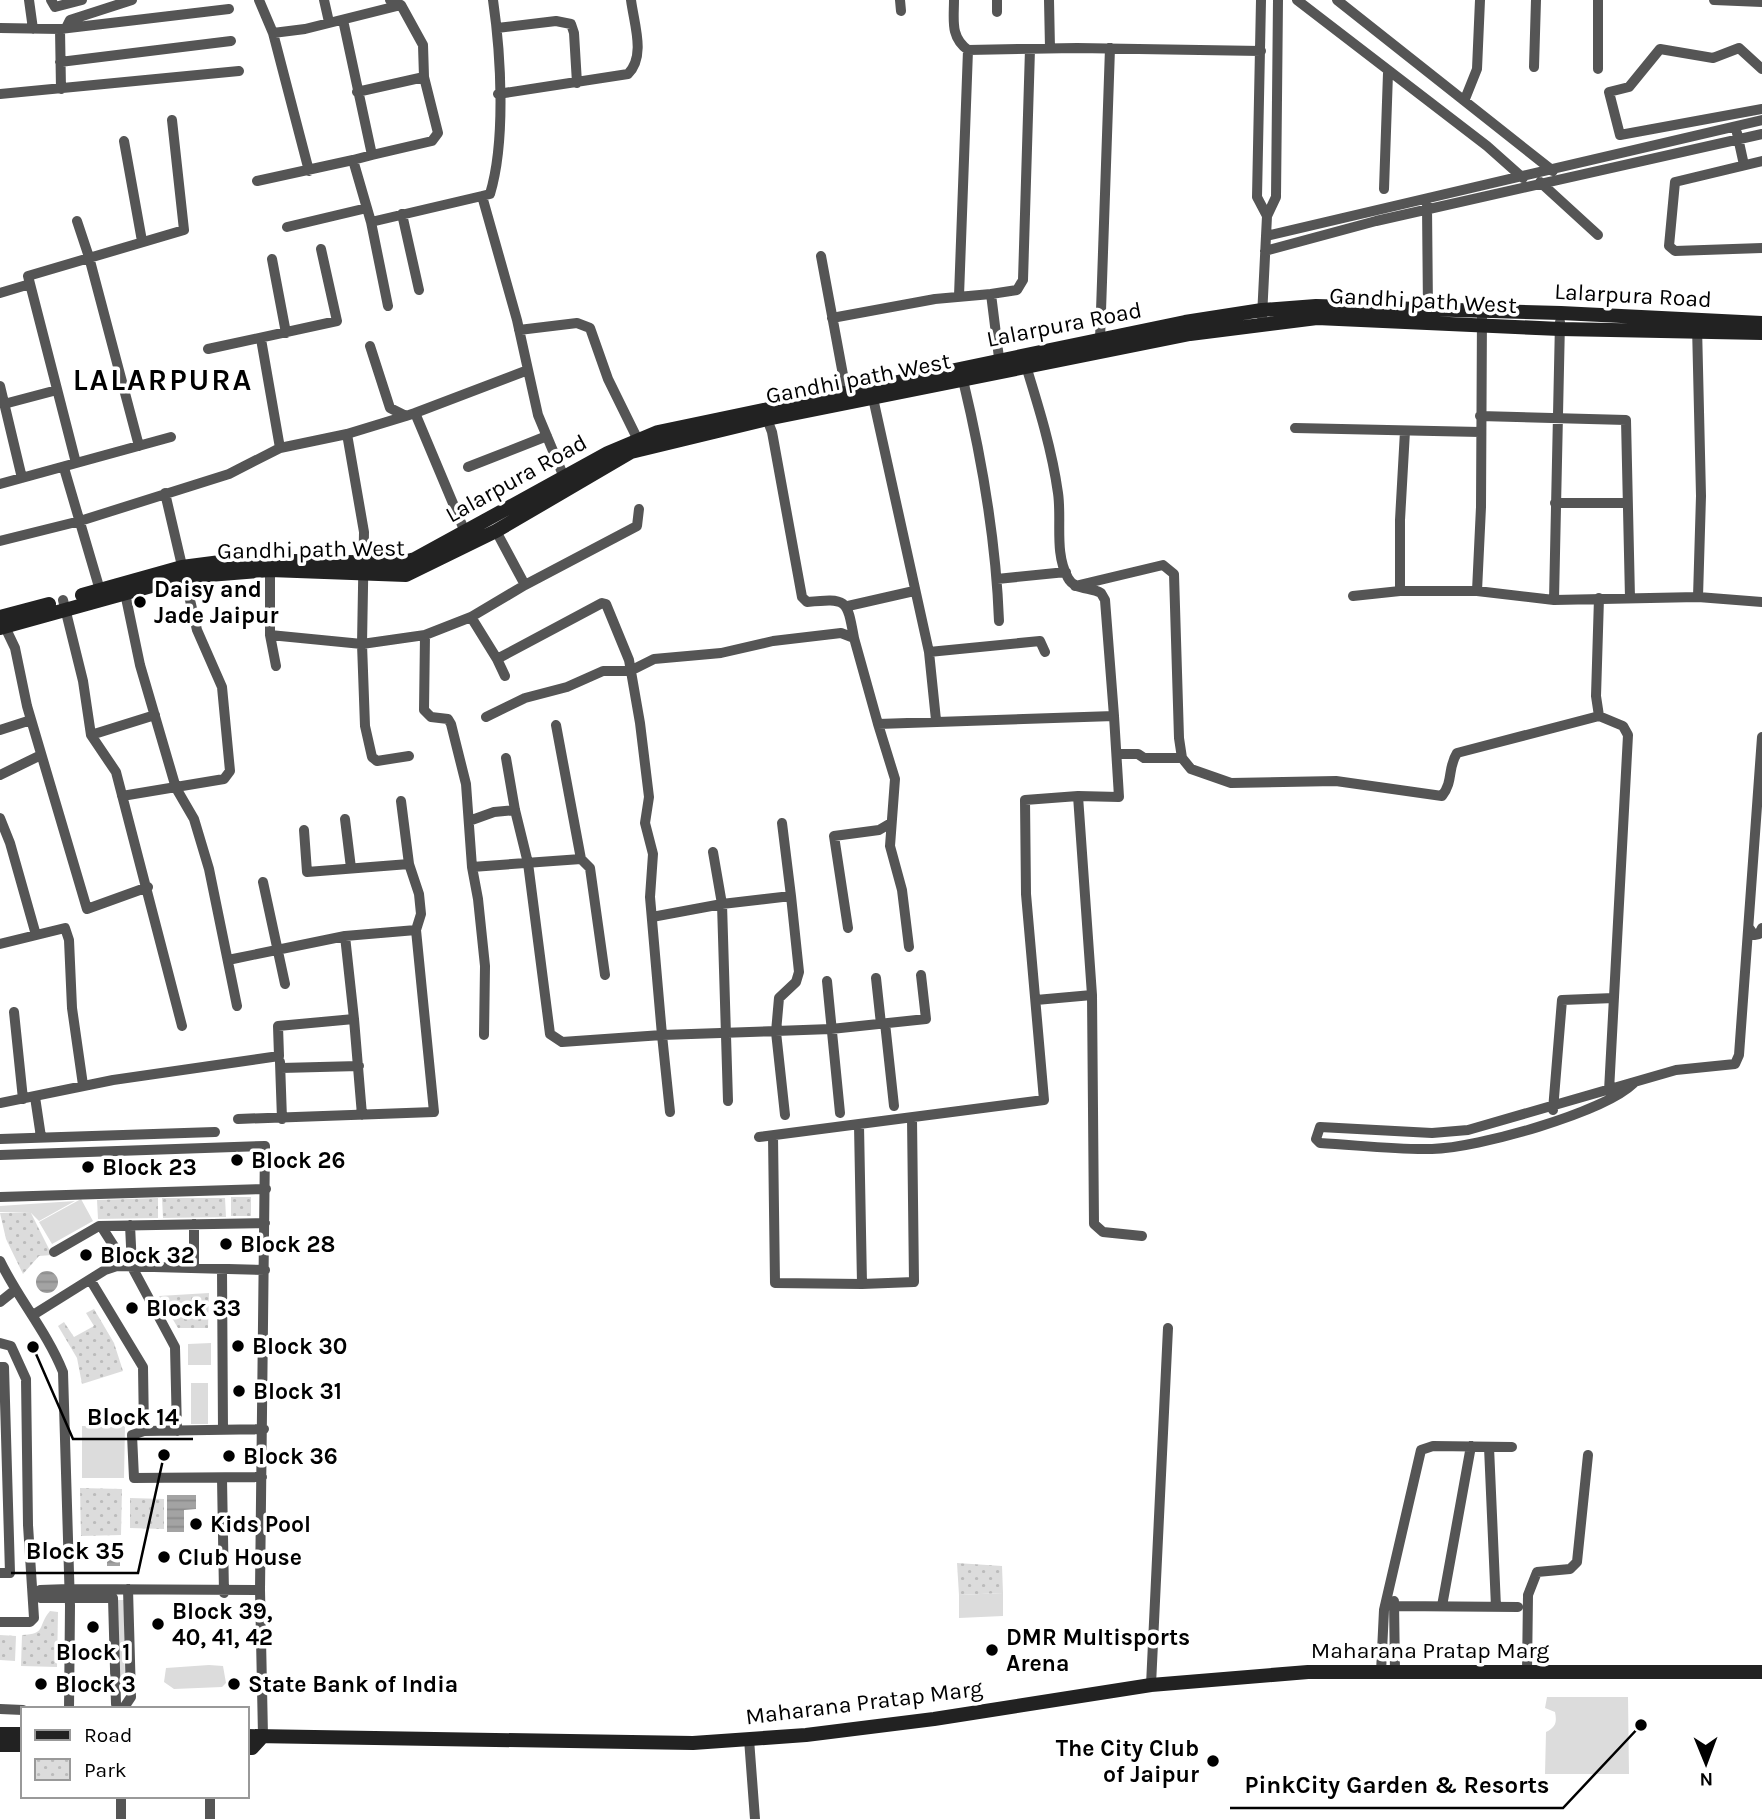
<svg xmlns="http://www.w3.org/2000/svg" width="1762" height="1819" viewBox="0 0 1762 1819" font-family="Karla,sans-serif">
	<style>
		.green { fill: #dcdcdc }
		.park { fill: url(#park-dots) }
		.water { fill: url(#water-rules) }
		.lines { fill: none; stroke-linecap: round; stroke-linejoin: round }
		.street { stroke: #555; stroke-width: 10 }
		.secondary { stroke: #222; stroke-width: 14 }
		.poi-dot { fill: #000; stroke: #fff; stroke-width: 2.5 }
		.labels { text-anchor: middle; stroke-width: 7; stroke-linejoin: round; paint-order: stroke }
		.street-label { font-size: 23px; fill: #000; stroke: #fff }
		.poi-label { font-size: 23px; font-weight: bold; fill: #000; stroke: #fff; text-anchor: start }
		.district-label { font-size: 30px; font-weight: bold; letter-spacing: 2px; fill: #000; stroke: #fff }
		.leader { fill: none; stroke: #000; stroke-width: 2.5 }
		.callout-dot { fill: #000; stroke: #fff; stroke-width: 2.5 }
		.callout-label { font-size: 24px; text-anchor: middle; font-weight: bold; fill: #000; stroke: #fff; stroke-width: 7; stroke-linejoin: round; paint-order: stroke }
	</style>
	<defs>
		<pattern id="park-dots" width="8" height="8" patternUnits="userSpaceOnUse" patternTransform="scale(1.75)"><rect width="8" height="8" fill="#dcdcdc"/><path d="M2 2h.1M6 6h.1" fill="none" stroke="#bbb" stroke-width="1.8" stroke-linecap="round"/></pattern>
		<pattern id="water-rules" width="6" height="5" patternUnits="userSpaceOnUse" patternTransform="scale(1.75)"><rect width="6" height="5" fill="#a3a3a3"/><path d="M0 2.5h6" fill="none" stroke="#8b8b8b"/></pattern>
	</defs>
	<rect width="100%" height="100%" fill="#fff"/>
	<path class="green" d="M81,1199l12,22 -41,23 -13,-22z
		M75,1201l-36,20 -8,-8 -31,-1v-6z
		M211,1343v22h-23v-21z
		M191,1383h17v41h-17z
		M82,1426h43l-1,52h-42z
		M1003,1593v23l-44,2v-23z
		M118,1600h6l1,85h-6z
		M209,1665l14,1 3,17 -4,4 -48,2 -10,-7 2,-14z
		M1547,1697h81l1,77h-84l1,-42c10,-5 11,-10 9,-20l-10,-4z"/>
	<path class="park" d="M231,1197h20v19h-20z
		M158,1198v20l-60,1 -1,-19z
		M162,1198h63l1,19 -63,1z
		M0,1213h31l21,42 -13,1 -16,18 -17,-35z
		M209,1293l-1,35h-30l-19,-32z
		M94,1309l20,34 9,28 -41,13 -5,-26 -19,-32 6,-4 10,15 20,-11 -8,-13z
		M80,1488l42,1 -1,46 -40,1z
		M130,1498l34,1v30l-34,-1z
		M957,1563l45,3 1,27 -44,2z
		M50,1611l8,1 -1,55 -36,-1 1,-31c25,-1 15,-9 28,-24z
		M0,1635l16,1 -1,25 -15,-1z"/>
	<path class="water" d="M36 1282a11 11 0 1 1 22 0a11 11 0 1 1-22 0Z
		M167,1495h29v14l-12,1v22h-17z
		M107,1545h13v21h-13z"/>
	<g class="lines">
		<path class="street" d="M29,0l4,29
			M51,0l4,7 27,-7
			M259,0l14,33 36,138
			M324,0l5,22
			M493,0c8,55 13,141 -3,194l-8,2 35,124 21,95 28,67
			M900,0l1,11
			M954,0c0,20 -4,37 14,50l109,-2 184,3
			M1049,0l1,48
			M1261,0l-4,197 10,19
			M1297,0l190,146 36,32
			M1337,0l216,171
			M1598,0v69
			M1714,0l48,2
			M997,12v-12
			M343,20l29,135 -19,5 18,62 17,84
			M0,28l60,1 169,-20
			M66,28l4,-8 62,-20
			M497,28l59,-7 15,3 3,9 3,50
			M60,29l1,60
			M273,33l32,-4 96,-24
			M60,62l171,-21
			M1534,67l2,-67
			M1762,69l-23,-21 -26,10 -53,-9 -31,38 -20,5 11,43 142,-26
			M357,92l67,-15
			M0,94l239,-23
			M498,94l130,-20c18,-18 6,-50 3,-74
			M1465,99l12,-30 3,-69
			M1737,133l7,32
			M124,141l18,100
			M372,155l60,-14 6,-8 -14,-56 -1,-32 -22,-40 -11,-5
			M1762,161l-87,21 -6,64 6,5 87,-3
			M257,181l96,-21
			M1540,182l58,53
			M1384,189l4,-116
			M1427,206l1,104
			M402,214l17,76
			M77,221l12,36 50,189
			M371,222l111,-26
			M287,227l80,-19
			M1266,236l496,-116
			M1265,251l111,-30 386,-87
			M821,256l25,135
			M272,259l14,74
			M0,293l30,-9
			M991,294l26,-4 6,-10 7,-231
			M959,296l9,-246
			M1262,317l5,-101 9,-19 2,-197
			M832,318l103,-19 56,-5 9,72
			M519,330l58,-7 13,5 18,51 29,59
			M261,339l19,109
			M1100,340l10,-292
			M370,346l20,62 16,8 9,-3
			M208,349l129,-28 -16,-72
			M1026,366c13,42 26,84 32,127 4,27 -4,60 10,85 6,12 23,9 33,15l4,7 9,116
			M963,380c19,79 33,160 36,241
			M0,386l22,92
			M873,398l56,254
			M4,404l53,-14
			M765,414l7,18 30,165 5,5c40,-4 40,-3 47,36
			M1480,416l146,4 4,178
			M1295,428l185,4
			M347,434l59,-18
			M76,463l-48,-187 156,-46 -12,-110
			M468,467l79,-31
			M64,468l38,129
			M0,484l171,-47
			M1555,503h72
			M465,532l-50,-119 113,-43
			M0,541l80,-20 149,-47 51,-26 67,-14 17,98 -2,112 63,-9 46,-18 54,-32 -29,-54
			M270,565v70l6,31
			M997,579l69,-7
			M525,585l112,-59 2,-17
			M1075,586l88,-21 11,9 5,164 3,20 9,11 40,14 105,-2 106,15c12,-16 5,-27 15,-43l142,-37 -3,-20 3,-98
			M1400,591v-71l5,-89
			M1477,591l4,-84 1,-195
			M125,593l15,72 36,123 18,31 15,50 28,137
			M1353,596l47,-5h77l77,9 144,-3 3,-101 -4,-170
			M1698,597l64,5
			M63,600l20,81 8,54 25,37 66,254
			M1554,600l6,-278
			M848,606l66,-15
			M471,617l26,42 105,-56 4,1 23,56 11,63 9,74 -4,26 8,31 -3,43 12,138 169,-6 95,-10 -5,-44
			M5,627l10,21 12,58 60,203 61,-22
			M270,635l92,9 3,82 7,31 5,4 32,-5
			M425,635l-1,75 7,7 17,2 3,5 15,60 6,83 6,32 7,67 -1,69
			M497,659l8,17
			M1599,716l24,10 5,9 -19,356
			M486,717l39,-19 42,-11 36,-16h27l24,-12 67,-6 52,-12 68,-8 13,5 24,86 236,-8 5,81 -41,-1 -53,4 1,94 18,206 -285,37
			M936,720l-7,-68 111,-11 5,11
			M878,724l17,55 -5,67 12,44 7,57
			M556,725l25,134
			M0,730l31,-10
			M91,735l64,-20
			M1117,754h21l6,4h38
			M506,758l9,52 13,53 22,171 12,8 100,-7 8,77
			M0,775l41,-20
			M122,796l102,-17 6,-8 -8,-84 -25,-57 -32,-137
			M1078,796l14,199 2,229 9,8 39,4
			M0,818l10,25 26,92
			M345,819l6,49
			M469,821l25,-9 21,-2
			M304,830l3,42 102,-8
			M713,852l9,52 6,197
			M472,867l109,-8 9,9 15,107
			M263,882l22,102
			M652,917l70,-13 69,-8 -9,-73
			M848,928l-14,-92 45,-6 12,-7
			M1749,928l5,7 5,-1 3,-6
			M0,944l65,-16 4,12 3,68 11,77
			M228,960l117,-24
			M876,978l5,46
			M827,981l13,132
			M1036,1000l56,-5
			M14,1012l9,87
			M354,1019l8,96
			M885,1023l9,83
			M280,1062l2,57
			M281,1068l78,-2
			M1634,1083c-31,30 -157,65 -202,66 -37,1 -75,-4 -112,-6l-4,-4 4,-12 112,6 36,-3 208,-60 59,-6 4,-9 23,-318
			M35,1097l6,40
			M0,1103l113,-23 166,-24 -1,-30 76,-7 -9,-83 71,-6 5,-16 -2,-20 -10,-30 -8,-63
			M1553,1110l9,-110 52,-2
			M785,1115l-9,-83 3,-34 17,-16 3,-10 -8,-76
			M238,1119l196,-7 -18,-182
			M773,1136l2,147 87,1 -3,-159
			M0,1139l215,-7
			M0,1155l265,-9 -5,444 3,146
			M0,1197l266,-8
			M194,1224v44
			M130,1225l2,42 43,80 2,84
			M101,1226l16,25v15
			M54,1252l45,-26 166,-3
			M0,1261c19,39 47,71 63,111l7,234 -1,103
			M222,1269l1,161
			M91,1281l52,86 1,64
			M862,1284l52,-2 -2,-164
			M0,1302l15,-12
			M33,1315l72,-45 12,-4 148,4
			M0,1343l11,3 15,33 2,146 6,93 -4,4h-30
			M0,1367h4l6,206h-10
			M1489,1447l7,160
			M262,1477l-128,1 -2,-43 12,-4 120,-2
			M222,1478l2,115
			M1394,1601l1,71
			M1394,1606l124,1
			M1442,1606l29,-160
			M1381,1672l3,-62 37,-160 12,-4 79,1
			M1527,1672l1,-77 9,-23 33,-3 7,-7 11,-107
			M1151,1685l17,-357
			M116,1704l-3,-106h-72l-8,-4 7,-4 29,-1 191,1
			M0,1709l23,1
			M123,1709l8,-12 -3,-108
			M749,1739l6,80
			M121,1796v23
			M210,1796v23"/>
		<path class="secondary" d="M82,595l100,-28 54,-7 164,3 15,-4 193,-106 50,-21 527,-110 77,-12 54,-4 245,7 201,10
			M0,617l49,-13
			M0,628l184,-51 86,-7 136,5 90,-44 135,-79 136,-33 423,-85 127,-16 243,11 202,4
			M0,1734h23
			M247,1736l446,7 113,-8 128,-16 217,-34 157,-13h454
			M0,1745h23
			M247,1748h5l11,-12"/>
	</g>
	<g class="poi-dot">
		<circle cx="140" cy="602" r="7"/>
		<circle cx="237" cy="1160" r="7"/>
		<circle cx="88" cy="1167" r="7"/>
		<circle cx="226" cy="1244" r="7"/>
		<circle cx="86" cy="1255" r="7"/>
		<circle cx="132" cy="1308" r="7"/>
		<circle cx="238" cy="1346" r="7"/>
		<circle cx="239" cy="1391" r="7"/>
		<circle cx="229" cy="1456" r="7"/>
		<circle cx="196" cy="1524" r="7"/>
		<circle cx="164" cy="1557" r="7"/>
		<circle cx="158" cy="1624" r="7"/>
		<circle cx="93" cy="1627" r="7"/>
		<circle cx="992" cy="1650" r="7"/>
		<circle cx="41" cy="1684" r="7"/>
		<circle cx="234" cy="1684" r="7"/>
		<circle cx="1213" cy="1761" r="7"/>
	</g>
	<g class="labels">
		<g class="street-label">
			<text transform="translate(1633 295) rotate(3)" y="8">Lalarpura Road</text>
			<text transform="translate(1423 300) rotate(3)" y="8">Gandhi path West</text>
			<text transform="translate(1064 324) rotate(-11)" y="8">Lalarpura Road</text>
			<text transform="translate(858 378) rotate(-11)" y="8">Gandhi path West</text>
			<text transform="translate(516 478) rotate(-29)" y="8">Lalarpura Road</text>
			<text transform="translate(311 549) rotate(-1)" y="8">Gandhi path West</text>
			<text x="1430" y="1658">Maharana Pratap Marg</text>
			<text transform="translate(864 1702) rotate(-7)" y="8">Maharana Pratap Marg</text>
		</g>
		<g class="poi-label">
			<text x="154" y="597">Daisy and<tspan x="154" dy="26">Jade Jaipur</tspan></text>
			<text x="251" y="1168">Block 26</text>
			<text x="102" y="1175">Block 23</text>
			<text x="240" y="1252">Block 28</text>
			<text x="100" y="1263">Block 32</text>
			<text x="146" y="1316">Block 33</text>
			<text x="252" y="1354">Block 30</text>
			<text x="253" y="1399">Block 31</text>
			<text x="243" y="1464">Block 36</text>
			<text x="210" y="1532">Kids Pool</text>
			<text x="178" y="1565">Club House</text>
			<text x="172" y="1619">Block 39,<tspan x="172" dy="26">40, 41, 42</tspan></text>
			<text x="1006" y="1645">DMR Multisports<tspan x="1006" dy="26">Arena</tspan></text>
			<text x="93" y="1660" text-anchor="middle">Block 1</text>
			<text x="55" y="1692">Block 3</text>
			<text x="248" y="1692">State Bank of India</text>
			<text x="1199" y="1756" text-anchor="end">The City Club<tspan x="1199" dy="26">of Jaipur</tspan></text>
		</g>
		<g class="district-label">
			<text x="163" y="390">LALARPURA</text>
		</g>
	</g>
	<path class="leader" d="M33 1347L73 1439H193M164 1455L138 1573H11M1641 1725L1563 1808H1230"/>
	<g class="callout-dot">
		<circle cx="33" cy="1347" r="7"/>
		<circle cx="164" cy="1455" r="7"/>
		<circle cx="1641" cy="1725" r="7"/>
	</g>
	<g class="callout-label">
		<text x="133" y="1425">Block 14</text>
		<text x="75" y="1559">Block 35</text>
		<text x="1397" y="1793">PinkCity Garden &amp; Resorts</text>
	</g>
	<rect x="21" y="1707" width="228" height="91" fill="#ffffff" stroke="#999999" stroke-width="2"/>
	<rect x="35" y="1730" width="35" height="10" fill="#222222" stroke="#999999" stroke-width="2"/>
	<text x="84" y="1742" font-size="21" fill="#000000">Road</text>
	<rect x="35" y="1759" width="35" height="21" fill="url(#park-dots)" stroke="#999999" stroke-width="2"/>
	<text x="84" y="1777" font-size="21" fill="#000000">Park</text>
	<g transform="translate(1706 1763) rotate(179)" stroke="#ffffff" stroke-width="5" paint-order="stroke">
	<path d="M0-5L12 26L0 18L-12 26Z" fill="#000000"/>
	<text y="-10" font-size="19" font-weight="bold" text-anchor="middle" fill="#000000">N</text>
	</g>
</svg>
